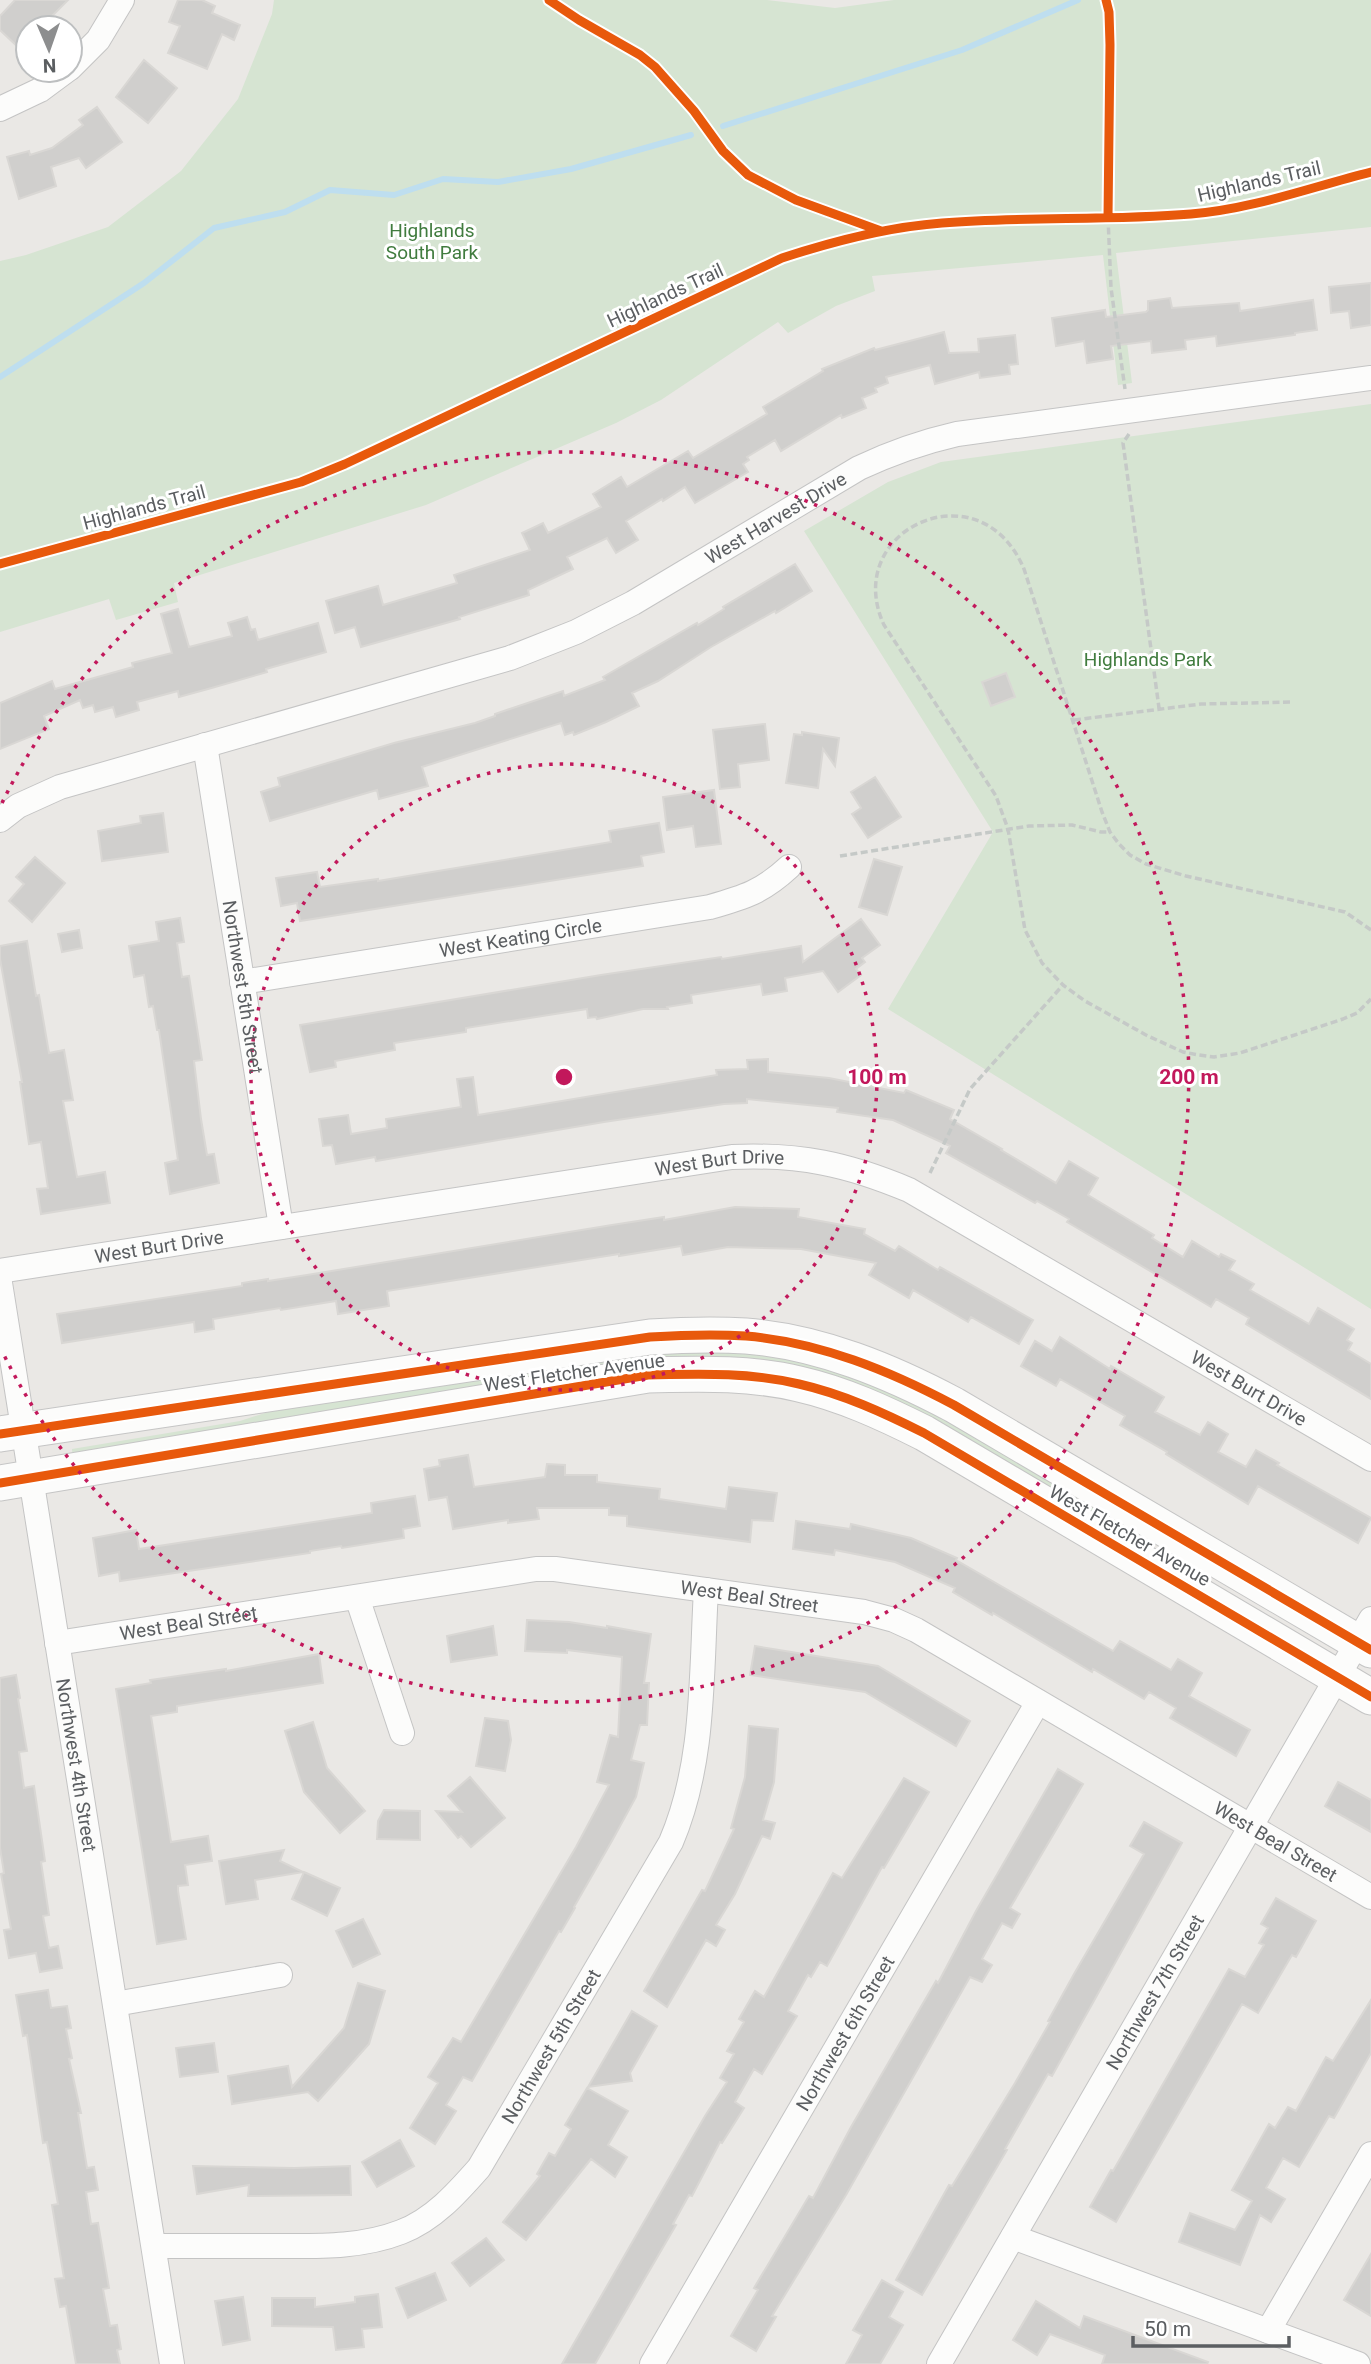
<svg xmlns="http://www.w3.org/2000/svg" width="1371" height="2364" viewBox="0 0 1371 2364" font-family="Roboto,sans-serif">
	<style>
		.green { fill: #d6e4d2 }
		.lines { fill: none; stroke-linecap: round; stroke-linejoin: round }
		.stream { stroke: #bedeef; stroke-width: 6 }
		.building { fill: #d0cfcd; stroke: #d9d7d4; stroke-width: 2 }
		.minor-casing { stroke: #c4c4c4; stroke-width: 26 }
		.secondary-casing { stroke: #c5c5c5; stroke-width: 37 }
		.path { stroke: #c5c9c7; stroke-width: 3.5; stroke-dasharray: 7 3.5; stroke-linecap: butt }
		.minor { stroke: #fcfcfb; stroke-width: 24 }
		.secondary { stroke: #fcfcfb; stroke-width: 35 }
		.cycleway-casing { stroke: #fff; stroke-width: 13 }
		.cycleway { stroke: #e8590c; stroke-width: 9 }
		.ring { fill: none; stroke: #c2185b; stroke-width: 3.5; stroke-dasharray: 3.5 7 }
		.labels { text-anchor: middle; stroke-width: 6; stroke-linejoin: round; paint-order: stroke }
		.street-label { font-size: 19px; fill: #5b5e61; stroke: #fff }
		.park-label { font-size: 19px; fill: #417c3f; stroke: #fff }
		.centre { fill: #c2185b; stroke: #fff; stroke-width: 3.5 }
		.ring-label { font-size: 21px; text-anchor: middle; font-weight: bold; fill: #c2185b; stroke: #fff; stroke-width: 6; stroke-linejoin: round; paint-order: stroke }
	</style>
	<rect width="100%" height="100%" fill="#eae8e5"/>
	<path class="green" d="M274,0h493l68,8 59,-8h477v227l-255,26 16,130 -14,2 -15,-130 -231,21 3,15 -39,15 -48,27 -10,-11 -117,78 -45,23 -190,82 -252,78 4,19 -62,18 -7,-21 -109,33v-371l26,-6 82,-28 73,-56 57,-72 34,-85z
		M1371,404v905l-483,-300 105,-177 -189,-301 84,-49 53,-20z
		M747,1350l79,15 86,33 225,129 -5,8 -27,-10 -328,-157 -704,92 -1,-11 168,-28 53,-17 339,-52z"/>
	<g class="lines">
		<path class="stream" d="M723,126l239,-76 116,-50
			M0,377l144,-94 70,-55 71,-16 45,-22 64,5 49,-16 55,3 73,-13 120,-34"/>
	</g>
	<path class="building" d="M15,0h53l-28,28h-12v10l-9,10 -19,-18v-14z
		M178,0h24l13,6 -3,7 28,12 -6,15 -12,-6 -15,35 -39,-16 12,-27 -11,-4z
		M144,60l33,28 -29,35 -32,-26z
		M97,107l25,35 -36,26 -7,-10 -28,9 5,19 -37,13 -12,-42 22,-6 1,4 22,-7 31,-23 -4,-5z
		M1371,283v42l-20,3 -2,-17 -18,2 -2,-26z
		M1170,298l2,10 67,-5 1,8 73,-11 4,30 -22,3v2l-78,11 -1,-10 -31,4 1,9 -34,4 -1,-12 -40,5 2,13 -26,4 -3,-22 -28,5 -4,-28 53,-8 1,7 40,-5 2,-2v-9z
		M944,332l5,21 30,-1 -1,-13 37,-4 3,29 -9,1 1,9 -30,4 -1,-6 -44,12 -5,-19 -44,12 2,6 -13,5 2,4 -15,6 4,10 -24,10 -1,-3 -60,36 -6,-11 -28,17 2,3 -6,4 5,8 -53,31 -10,-16 -22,14 -1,-2 -36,22 12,19 -22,13 -9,-15 -40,19 6,12 -45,21 1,5 -70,22 1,2 -99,28 -6,-20 -20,6 -9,-32 52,-15 5,19 74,-22 -3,-8 76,-25 -8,-17 21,-10 5,10 53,-26 -8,-13 28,-17 6,10 61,-36 5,7 74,-44 -4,-7 60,-36 -1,-2 52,-21 1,2z
		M795,564l17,27 -36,22 -1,-2 -64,36 -53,34 -26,12 7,13 -33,16 -32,13 -1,-3 -8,3 -4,-12 -139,44 6,19 -49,13 -2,-9 -107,31 -9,-29 19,-6 -2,-8 116,-35 81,-20 20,-7v-2l68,-23 1,5 41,-16 -2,-3 94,-54 1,2 26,-16 -1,-2z
		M178,609l11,38 43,-11 -4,-13 19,-6 4,13 4,-1 3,11 60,-17 8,29 -60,17 1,3 -59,17 -29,8 -1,-6 -41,11 2,8 -23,7 -3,-10 -18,5 -2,-7 -10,3 -3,-8 -36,16 5,13 -49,20v-46l52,-22 3,8 78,-22 -1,-4 40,-10 -11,-39z
		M1006,673l9,24 -24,9 -9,-24z
		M765,724l4,36 -31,4 2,23 -20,2 -7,-59z
		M802,732l37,6 -4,28 -12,-17 -5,39 -32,-5 8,-49 8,1z
		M875,777l26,40 -33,21 -16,-24 9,-6 -10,-16z
		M714,790l7,54 -25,3 -3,-21 -26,4 -4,-33z
		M163,813l5,39 -66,9 -4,-30 43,-8 -1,-7z
		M659,823l5,29 -23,4 2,10 -343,55 -3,-18 -16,3 -5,-28 41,-6 3,15 58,-8v2l233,-39 -2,-11z
		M35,857l30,26 -33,39 -23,-21 15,-17 -8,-7z
		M874,859l28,8 -15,48 -28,-8z
		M180,918l4,24 -7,1 5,34 7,-1 13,84 -8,1 7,58 6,36 7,-1 5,29 -49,11 -5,-31 13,-3 -19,-130h-2l-4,-24 -4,1 -5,-32 -10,2 -5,-31 30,-5 -3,-19z
		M861,919l19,26 -18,13 3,4 -9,7 5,6 -23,17 -15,-21 -38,7 2,13 -24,4 -2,-11 -70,11 1,8 -25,4 1,2h-25l-46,10 -1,-2 -8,1 -1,-9 -121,19v4l-72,11 1,7 -60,11 1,6 -26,5 -10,-47 301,-50 120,-18 1,2 79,-13 2,16z
		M79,930l3,18 -20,4 -4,-18z
		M27,941l9,55 3,-1 10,58 15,-3 9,50 -10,1 14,76 28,-5 5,31 -69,11 -4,-25 11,-1 -7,-46 -12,2 -9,-62h2l-22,-123v-13z
		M768,1059v13l61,6 75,15 2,-3 48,20 -4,9 52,30 -1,1 55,33 13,-22 29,17 -10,17 66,40 -2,3 31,19 9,-16 27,16 2,-3 14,7 -6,9 25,14 -4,6 59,34 9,-16 36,21 -7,11 5,3 -4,7 23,14v35l-125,-75 3,-6 -33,-19 -5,8 -27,-16 -117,-69 2,-3 -32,-18 -2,2 -89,-50 4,-7 -57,-26 -56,-8 1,-4 -91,-9v4l-23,1 -120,18 -228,39 -1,-4 -39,7 -4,-19 -9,1 -4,-27 29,-4 3,19 36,-6 -1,-9 75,-12 -4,-28 16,-2 5,38 239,-40 -1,-5 32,-1 -1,-9z
		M735,1207l64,2 -1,8 67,12 -1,5 31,17 4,-5 39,24 2,-3 93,53 -14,24 -48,-27 -3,5 -55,-32 -4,8 -40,-23 7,-12 -75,-14 -73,-2 -45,8 -2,-9 -62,10v-2l-232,37 2,15 -51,8 -2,-13 -55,9 -1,-2 -67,11 1,10 -19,3 -1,-10 -132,21 -5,-29 185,-28v-3l26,-4v2l39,-6 305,-50 52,-8v3z
		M1060,1337l50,32 1,-3 53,31 -9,15 45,23 8,-13 20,12 -10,18 28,15 10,-17 23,13 -2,2 94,53 -13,25 -100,-57 -10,18 -82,-50 1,-2 -47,-27 5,-9 -65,-37 -4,7 -35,-20 14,-25 17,10z
		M468,1455l6,32 71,-10 2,-13 18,1v10h32v7l63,7 -1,10 67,10 3,-22 48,6 -4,28 -21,-1 -2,22 -123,-16v-10l-18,-1v-7h-72l2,11 -31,4v-3l-55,9 -6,-32 -18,3 -5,-31 16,-3 -1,-6z
		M415,1496l5,30 -17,3 1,9 -62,10 -1,-2 -31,5v2l-190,28 -1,-9 -20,4 -6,-38 43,-8 3,19 233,-36 -1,-10z
		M796,1521l54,8 1,-5 60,14 46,20 -1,2 157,91 7,-10 51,29 7,-11 24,14 -13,23 61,34 -14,26 -66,-38 6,-10 -27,-16 -5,7 -51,-30 -1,3 -99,-59 -1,2 -39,-23 2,-4 -60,-26 -60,-12 -1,5 -41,-6z
		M527,1620l42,2 38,6v-2l44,8 -7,49h5l-2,42h-7l-9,35 13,3 -8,34 -23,42 -39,68 1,1 -14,24 -2,-1 -87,150 -9,-4 -17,28 10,6 -21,33 -25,-16 28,-45 -10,-6 25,-39 8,4 115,-195 33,-62 -12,-3 13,-47 8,2 4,-80 -55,-7v3l-42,-2z
		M493,1626l4,29 -46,7 -4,-26z
		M755,1646l123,20 92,55 -14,25 -91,-54 -115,-17z
		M319,1654l4,29 -146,23v6l-26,4 20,126 37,-6 4,25 -27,4 3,20 -10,1v5l8,48 -29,5 -41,-255 35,-6 -1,-3 76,-11v2z
		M16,1675l4,23 -2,1 9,52 -8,1 5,36 10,-2 11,75 -4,1 8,53 -6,1 6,32 9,-2 4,22 -22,4 -4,-19 -27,5 -5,-28 7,-1 -10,-55 3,-1 -4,-25v-170z
		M485,1718l23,3 3,19 -6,31 -29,-5z
		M313,1722l14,46 38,43 -25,22 -36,-41 -19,-61z
		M749,1726l29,3 -4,53 -11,38 12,3 -5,16 -8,-3 -27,58 -19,31 9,5 -9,16 -10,-6 -39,67 -23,-16 58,-101 3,1 29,-62 -3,-1 14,-51z
		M1058,1769l25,15 -73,124 10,6 -8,14 -10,-5 -20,36 10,6 -10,17 -12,-5 -124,218 -74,121 4,1 -20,34 -25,-15 27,-46 -4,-2 55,-92 4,2 38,-71 85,-146 2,2 38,-72z
		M470,1777l35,41 -34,29 -10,-11 -3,2 -22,-27 26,1 -14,-16z
		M904,1778l25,14 -45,76 -2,-1 -55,99 -7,-4 -9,15 -3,-2 -20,36 9,5 -35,58 -8,-5 -19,33 9,6 -22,35 -2,-1 -28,54 -3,-1 -16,29 3,1 -81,139h-33l143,-248 22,-34 -7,-4 14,-24 -7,-3 17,-29 -5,-3 16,-28 9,6 69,-124 9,5z
		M1338,1782l33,18v32l-46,-26z
		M384,1810l36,1v29l-43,-1 1,-18z
		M1144,1822l38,21 -130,233 -4,-2 -43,75 2,1 -85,145 -26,-15 53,-95 3,1 63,-103 35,-61 -2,-1 26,-47 70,-120 -14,-8z
		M284,1850l-4,11 23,11 -48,8 3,19 -32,5 -7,-43z
		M304,1872l36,16 -13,28 -35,-17z
		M1276,1898l40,23 -20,36 -4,-2 -34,58 -16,-9 -126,218 -26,-15 21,-37 2,1 116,-202 16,8 19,-32 -5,-2 9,-15 -7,-4z
		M363,1919l17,35 -27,13 -17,-36z
		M358,1983l27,8 -16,53 -51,57 -10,-9 -76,12 -4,-28 60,-10 4,21 52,-59z
		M48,1990l3,18 16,-2 4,22 -5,1 6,29 -3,1 12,54h-3l9,55 7,-1 4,23 -12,2 5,32 7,-1 11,65 -6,1 7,37 7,-1 4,24 -4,1 3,14h-44l-10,-58 -6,1 -5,-28 9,-1 -12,-73 6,-1 -11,-62 -4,1 -16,-108 -4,1 -7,-41z
		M1371,2000v53l-37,65 -5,-2 -30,51 -16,-9 -17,30 19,11 -14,23 -11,-7 -20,50 -61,-23 11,-29 45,17 17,-29 -20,-11 28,-50 9,-16 6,4 13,-21 8,4 30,-54 7,4z
		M632,2011l25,15 -27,47 2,8 -44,6z
		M214,2043l4,29 -38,5 -4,-29z
		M587,2088l41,23 -20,34 19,12 -12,20 -24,-18 -65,81 -23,-18 37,-46 -3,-2 12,-21 6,3 16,-27 -6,-4z
		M400,2140l14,26 -37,21 -15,-25z
		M193,2166l101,2 56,-2 1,29 -103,1 1,-11 -52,9z
		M486,2238l18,22 -34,26 -18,-23z
		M1371,2254v62l-27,-16z
		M435,2273l11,27 -38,18 -12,-30z
		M882,2280l21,12 -14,25 14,8 -23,39h-34l16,-29 -9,-5z
		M378,2294l4,33 -20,2 2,18 -28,3 -3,-23 -61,-1v-28h43v9l40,-5v-5z
		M243,2297l7,43 -27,5 -8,-44z
		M1036,2301l44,27 4,-12 124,46 -1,2h-105l3,-9 -55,-21 -13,21 -24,-15z"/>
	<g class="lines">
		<g class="minor-casing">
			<g id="minor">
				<path d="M70,68l28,-28 24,-40"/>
				<path d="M0,109l40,-19 27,-20"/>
				<path id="s1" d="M205,745l76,482"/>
				<path id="s2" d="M0,820l18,-14 42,-19 450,-129 66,-26 57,-29 226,-135c32,-15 63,-26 98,-34l414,-56"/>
				<path id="s3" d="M242,982l468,-75c35,-10 52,-15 79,-40"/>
				<path id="s4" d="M0,1271l732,-114c68,-3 115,7 177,33l462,269"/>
				<path id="s5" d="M0,1283l172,1081"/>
				<path d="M357,1597l45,136"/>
				<path id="s6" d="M57,1643l479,-74h19l309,43 30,8 22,10 455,267"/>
				<path d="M115,2004l165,-29"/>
				<path d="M1013,2237l345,127"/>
				<path id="s7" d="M154,2246c40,0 79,0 119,0 43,0 87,2 128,-14 32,-12 56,-39 78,-64l192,-326c34,-79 30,-168 35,-252"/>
				<path d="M1268,2331l103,-177"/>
				<path id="s8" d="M652,2364l386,-662"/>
				<path id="s9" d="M939,2364l432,-745"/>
			</g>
		</g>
		<g class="secondary-casing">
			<path id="secondary" d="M0,1434l650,-97c32,-2 64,-3 96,-1 74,6 144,35 208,69l417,245
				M0,1483l648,-108c50,-1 101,-3 151,9 44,10 85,29 125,49l447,264"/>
		</g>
		<path class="path" d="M1108,217l3,71 14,101
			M1129,434l-6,9 36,265
			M1074,720l127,-16 92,-2
			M840,856l189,-30 43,-1 29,7h9
			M1371,930l-26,-18 -159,-36 -40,-12 -16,-9 -11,-11 -9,-12 -8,-20 -78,-243c-44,-104 -184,-39 -140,56l112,171 12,33 17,101 17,33 21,22 22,16 61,34 37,17 16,3 15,2 26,-4 103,-34 14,-6 14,-14
			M930,1173l40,-84 93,-104"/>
		<use href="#minor" class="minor"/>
		<use href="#secondary" class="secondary"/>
		<g class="cycleway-casing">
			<path id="cycleway" d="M549,0l30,20 61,35 15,12 39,44 29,40 25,24 48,25 85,31
				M1106,0l3,12 1,33 -2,172
				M0,564l301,-82 44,-18 437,-206c52,-17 105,-31 160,-35 83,-7 166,-2 249,-9 62,-5 120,-27 180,-42
				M0,1434l650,-97c32,-2 64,-3 96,-1 74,6 144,35 208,69l417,245
				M0,1483l648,-108c50,-1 101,-3 151,9 44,10 85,29 125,49l447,264"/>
		</g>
		<use href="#cycleway" class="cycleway"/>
	</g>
	<g class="ring">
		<circle cx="564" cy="1077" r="313"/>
		<path d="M2 803A625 625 0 1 1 2 1351"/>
	</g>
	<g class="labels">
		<g class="street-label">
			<text transform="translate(1259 181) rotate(-13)" y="7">Highlands Trail</text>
			<text transform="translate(665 295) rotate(-25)" y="7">Highlands Trail</text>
			<text transform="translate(144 507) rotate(-15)" y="7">Highlands Trail</text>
			<text dy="7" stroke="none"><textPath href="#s2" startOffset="838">West Harvest Drive</textPath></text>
			<text dy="7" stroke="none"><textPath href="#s3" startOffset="282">West Keating Circle</textPath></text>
			<text dy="7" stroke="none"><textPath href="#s1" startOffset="245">Northwest 5th Street</textPath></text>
			<text dy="7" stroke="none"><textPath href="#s4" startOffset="728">West Burt Drive</textPath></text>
			<text dy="7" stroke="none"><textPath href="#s4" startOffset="161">West Burt Drive</textPath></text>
			<text transform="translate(574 1372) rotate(-8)" y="7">West Fletcher Avenue</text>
			<text dy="7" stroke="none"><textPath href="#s4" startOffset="1316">West Burt Drive</textPath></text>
			<text transform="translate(1130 1535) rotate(30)" y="7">West Fletcher Avenue</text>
			<text dy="7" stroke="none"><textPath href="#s6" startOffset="700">West Beal Street</textPath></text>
			<text dy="7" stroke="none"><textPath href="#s6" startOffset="133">West Beal Street</textPath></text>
			<text dy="7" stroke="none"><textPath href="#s5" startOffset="488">Northwest 4th Street</textPath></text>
			<text dy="7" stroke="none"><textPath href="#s6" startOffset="1288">West Beal Street</textPath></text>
			<text dy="7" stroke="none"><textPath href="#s9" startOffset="430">Northwest 7th Street</textPath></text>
			<text dy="7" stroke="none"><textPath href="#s8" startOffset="383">Northwest 6th Street</textPath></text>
			<text dy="7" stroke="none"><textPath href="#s7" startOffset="492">Northwest 5th Street</textPath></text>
		</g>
		<g class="park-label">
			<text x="432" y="237">Highlands<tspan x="432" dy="22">South Park</tspan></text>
			<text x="1148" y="666">Highlands Park</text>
		</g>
	</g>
	<circle cx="564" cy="1077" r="10" class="centre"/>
	<g class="ring-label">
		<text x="877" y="1084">100 m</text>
		<text x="1189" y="1084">200 m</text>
	</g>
	<g transform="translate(49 49) rotate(178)"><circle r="33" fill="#ffffff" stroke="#bdbfc0" stroke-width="2"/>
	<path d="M0-5L12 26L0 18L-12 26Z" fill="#8d8e8f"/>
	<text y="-10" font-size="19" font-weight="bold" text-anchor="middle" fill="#5b5e61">N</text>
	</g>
	<path d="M1133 2336v10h156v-10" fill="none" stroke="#5b5e61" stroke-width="3.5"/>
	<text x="1144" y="2336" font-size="21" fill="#5b5e61" stroke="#ffffff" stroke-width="5" paint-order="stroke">50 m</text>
</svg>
